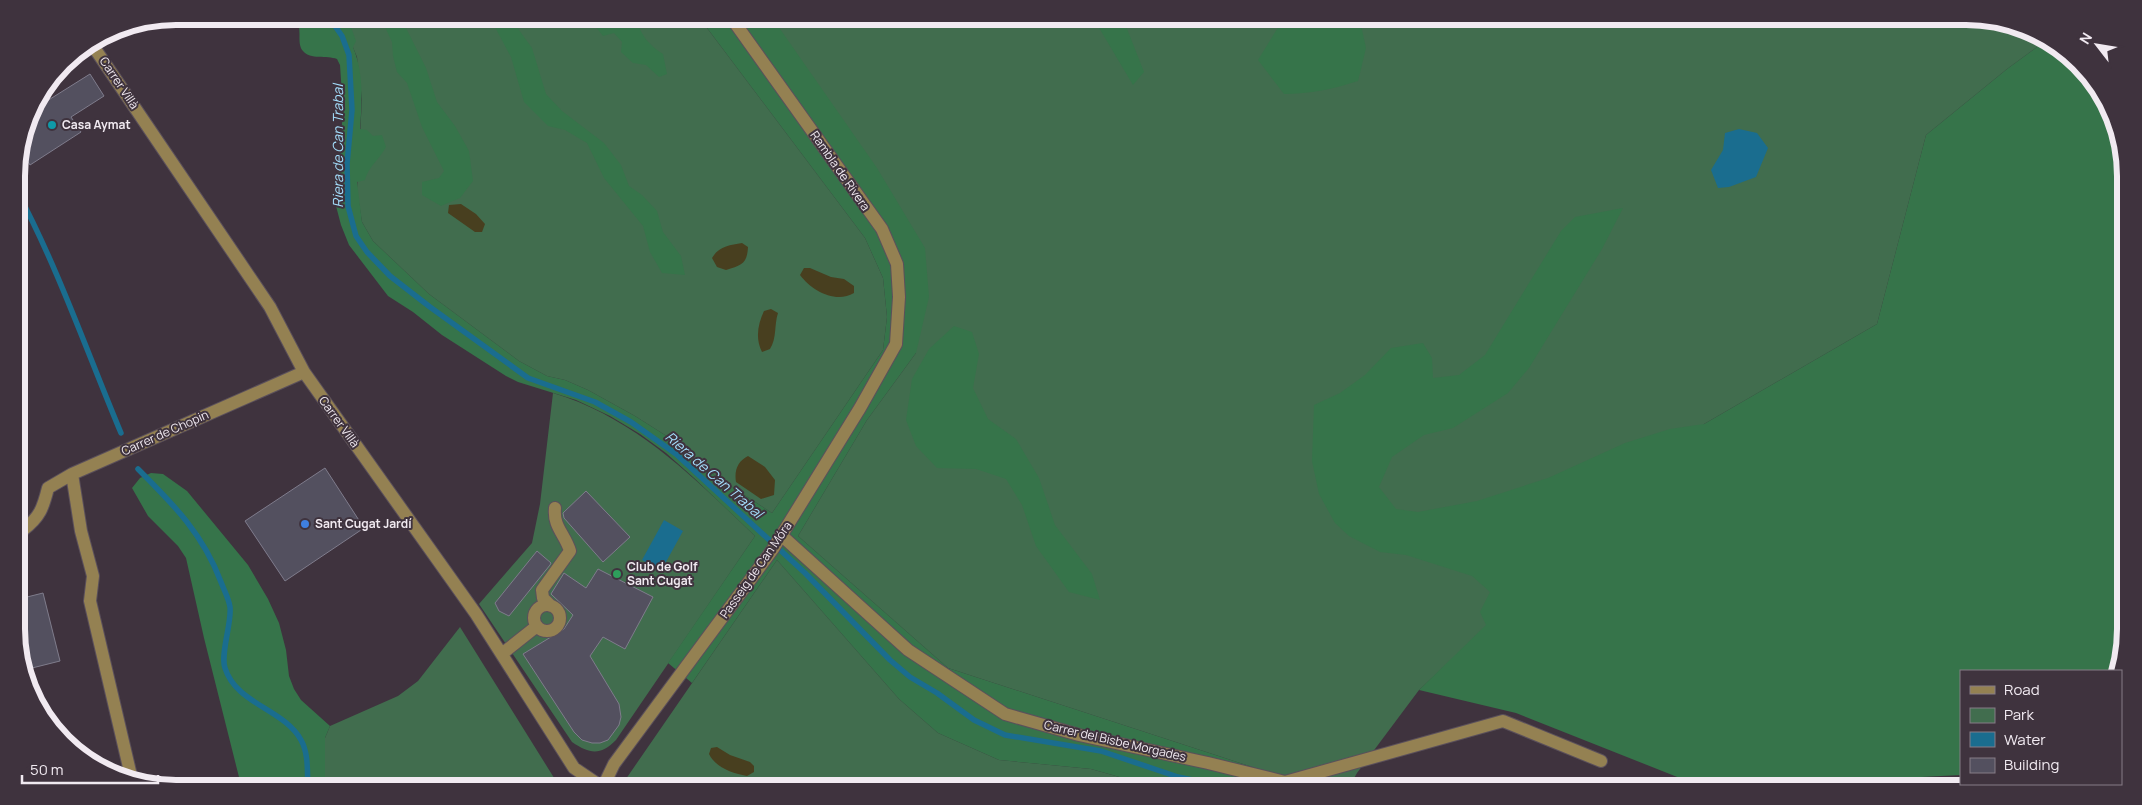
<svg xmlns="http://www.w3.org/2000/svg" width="2142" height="805" viewBox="0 0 2142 805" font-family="Manrope,sans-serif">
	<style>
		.green { fill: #416d4e }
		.forest { fill: #36744a }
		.sand { fill: #483f1f }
		.water { fill: #1a6d8f }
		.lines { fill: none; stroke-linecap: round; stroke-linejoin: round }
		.stream { stroke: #1a6d8f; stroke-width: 5.5 }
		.building { fill: #53505f; stroke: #7f7c8c }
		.minor-casing { stroke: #5b505b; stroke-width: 14 }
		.minor { stroke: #948152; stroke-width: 12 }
		.culture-dot { fill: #0f9aa8; stroke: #3f333e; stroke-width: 2 }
		.shop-dot { fill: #3f7fe0; stroke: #3f333e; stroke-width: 2 }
		.leisure-dot { fill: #2e9e5b; stroke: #3f333e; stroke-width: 2 }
		.labels { text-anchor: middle; stroke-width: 4; stroke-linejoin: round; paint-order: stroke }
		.street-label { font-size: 12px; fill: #f1eaf1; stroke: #3f333e }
		.poi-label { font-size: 12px; font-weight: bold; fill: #f1eaf1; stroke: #3f333e; text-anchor: start }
		.water-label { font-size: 14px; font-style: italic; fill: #a4dffd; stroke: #3f333e }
		.rim { fill: none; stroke: #f1eaf1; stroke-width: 6 }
	</style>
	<rect width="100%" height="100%" fill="#3f333e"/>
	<path class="green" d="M340,16h358l167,222 18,40 4,39 -4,33 -111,163 -64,-42 -32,-29 -41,-26 -47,-26 -23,-10 -18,-4 -28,-15 -90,-67 -56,-53 -11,-19 -5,-32 5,-91 -5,-42z
		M771,16h1195l52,9 26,17 -37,27 -81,66 -49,189 -173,100 -285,266 -62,83 -9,16h-28l-372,-121 -150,-132 69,-116 49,-67z
		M553,393c83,25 141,85 202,143l-139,204c-16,16 -26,14 -44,2l-93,-138 53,-61 8,-39z
		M777,560l122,139 39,34 61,27 92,9 71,20h-543z
		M460,627l101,162h-236v-51l5,-12 68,-30 20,-15z"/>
	<path class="forest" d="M293,16h54l9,25 -3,6c11,26 9,56 7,82l7,1 6,6 9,-1 4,12c-7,13 -18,20 -21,33l-8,2 5,40 11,19 56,53 90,67 28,15 18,4 23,10 47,26 41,26 32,29 64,42 111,-163 4,-33 -4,-39 -18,-40 -167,-222h73l106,152 48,80 4,49 -13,56 -49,67 -69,116 150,132 372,121h-158l-71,-20 -92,-9 -61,-27 -39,-34 -122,-139 -85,123 -24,-20 87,-127 -61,-58 -28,-25 -26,-19 -30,-18 -34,-16 -58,-18 -12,-6 -64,-41 -29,-23 -25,-16 -39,-51 -8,-20 -5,-19 7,-96 -3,-45 -3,-6c-10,-4 -27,1 -34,-8 -8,-9 2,-24 -10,-35z
		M372,16h28l26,52 11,34 18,24 14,25 4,30 -13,17 -19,8 -19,-11v-13l17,-4 5,-7 -22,-44 -15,-44 -10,-11 -4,-16 -1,-14 -7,-15z
		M489,16h25l5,14 13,18 14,46 16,17 42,32 17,22 8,21 13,9 15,16 6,21 18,24 4,19 -23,-2 -12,-21 -7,-26 -39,-48 -17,-35 -22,-13 -17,-4 -24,-24 -13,-45z
		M596,16h41l-2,2c6,16 13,27 28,36l4,20 -8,3 -13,-12 -13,-2 -12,-11 1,-10 -8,-9 -11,3 -11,-14z
		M1092,16h30l22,56 -11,13z
		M1285,16h74l7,32 -8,33c-25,8 -48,13 -74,13l-26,-34z
		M2044,42l42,29 27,44 11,40 2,474 -7,42h-158v104l-256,13 -189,-75 -97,-23 67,-65 -6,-13 10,-20 -18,-16 -66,-21 -26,-3 -31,-16 -14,-13 -16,-29 -7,-33 2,-56 26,-12 25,-18 26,-27 32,-5 9,15 1,20 26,-3 26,-20 76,-124 14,-14 48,-9 -21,41 -73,119 -21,25 -55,35 -29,7 -32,22 -13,30 17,22 22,3 59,-11 71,-23 77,-35 45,-14 34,-5 173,-100 49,-189 81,-66z
		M954,326l18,6 7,22 -6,34 15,31 28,20 23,39 16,47 37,49 8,26 -31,-8 -33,-46 -14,-41 -16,-26 -30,-10 -39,-1 -21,-22 -10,-26 6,-41 17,-30z
		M151,473l12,1 24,17 61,74 20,34 11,24 7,27 3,26 5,13 7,11 29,26 -5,12v51h-83l-38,-151 -18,-80 -8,-12 -30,-30 -16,-28 8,-10z"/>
	<path class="sand" d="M461,204l15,10 9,10 -3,8h-7l-27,-19 1,-8z
		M742,243l6,4c-1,17 -6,18 -22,23l-9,-3 -5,-9c7,-12 18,-13 30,-15z
		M804,268h6l21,9 13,2 10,7v7c-18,11 -42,-2 -54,-18z
		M771,309l7,4c-4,12 -1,25 -8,36l-8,3c-7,-14 -4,-28 2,-41z
		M748,456l17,11 10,13 -1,15 -13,4 -25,-17c-2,-12 2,-21 12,-26z
		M717,747l13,8 20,7 4,4v6l-7,4c-15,-3 -31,-8 -38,-22l2,-6z"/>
	<path class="water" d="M1739,129l18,4 11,15 -12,29 -27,10 -11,1 -7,-18 12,-20 2,-17z
		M664,520l19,11 -22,40 -19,-11z"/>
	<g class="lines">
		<path class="stream" d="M328,16l14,20 7,19 3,55 -5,54 1,42 8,30 11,16 23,24 40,31 98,71 67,24 36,20 45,32 129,119 85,87 20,17 27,16 37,27 31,15 96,16 77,26 59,12
			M17,191c41,77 70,161 104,242
			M138,469c36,36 65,65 83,113 3,8 8,17 9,25 2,16 -10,47 -5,61 11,36 59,41 76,72 8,14 6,33 7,49"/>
	</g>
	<path class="building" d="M90,74l14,22 -33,21 10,15 -51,33 -9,-15 10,-39z
		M325,468l39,60 -79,53 -40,-60z
		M586,491l44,46 -27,25 -39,-44 -1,-5z
		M537,551l14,12 -1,2 -41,51 -10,-5 -4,-8z
		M598,569l55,28 -28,52 -22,-12 -13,19 29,48 2,13 -2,8 -11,15 -8,3h-8l-10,-3 -8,-8 -51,-78 41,-25 9,-14 -22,-21 13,-21 22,15z
		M43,593l17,68 -36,9 -5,-10v-61z"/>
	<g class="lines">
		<g class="minor-casing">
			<path id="minor" d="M91,43l179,264 34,65 172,242 98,154 28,19
				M72,474l9,57 12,45 -3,25 42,179
				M19,525l4,5c17,-13 20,-22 25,-42l24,-14 232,-102
				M781,535l127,115 97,64 74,21 129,28 77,19 14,7
				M534 618a13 13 0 1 1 26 0a13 13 0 1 1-26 0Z
				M551,606l-8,-8 -1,-8 28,-39c-5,-17 -17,-24 -15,-43
				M503,653l34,-27
				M1285,782l218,-61 98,40
				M602,789l12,-25 159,-215 87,-141 36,-64 3,-47 -2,-33 -15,-35 -152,-213"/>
		</g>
		<use href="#minor" class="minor"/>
	</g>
	<circle class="culture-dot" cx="52" cy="125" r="5"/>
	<circle class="shop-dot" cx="305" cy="524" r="5"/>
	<circle class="leisure-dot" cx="617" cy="574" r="5"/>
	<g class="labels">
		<g class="street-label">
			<text transform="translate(119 83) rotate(56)" y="4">Carrer Villà</text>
			<text transform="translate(840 171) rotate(55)" y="4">Rambla de Rivera</text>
			<text transform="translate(339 422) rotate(54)" y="4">Carrer Villà</text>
			<text transform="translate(165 433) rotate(-24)" y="4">Carrer de Chopin</text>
			<text transform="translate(756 570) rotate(-55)" y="4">Passeig de Can Móra</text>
			<text transform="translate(1115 741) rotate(13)" y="4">Carrer del Bisbe Morgades</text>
		</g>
		<g class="poi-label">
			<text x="62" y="129">Casa Aymat</text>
			<text x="315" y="528">Sant Cugat Jardí</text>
			<text x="627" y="571">Club de Golf<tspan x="627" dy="14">Sant Cugat</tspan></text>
		</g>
		<g class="water-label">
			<text transform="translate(338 146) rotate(-90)" y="5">Riera de Can Trabal</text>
			<text transform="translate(714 475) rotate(41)" y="5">Riera de Can Trabal</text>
		</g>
	</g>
	<path d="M0 0H2142V805H0ZM176 25H1966A151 151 0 0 1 2117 176V629A151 151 0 0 1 1966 780H176A151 151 0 0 1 25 629V176A151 151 0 0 1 176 25Z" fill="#3f333e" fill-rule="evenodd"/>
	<path class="rim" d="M176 25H1966A151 151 0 0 1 2117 176V629A151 151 0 0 1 1966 780H176A151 151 0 0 1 25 629V176A151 151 0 0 1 176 25Z"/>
	<rect x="1960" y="670" width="162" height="115" fill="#3f333e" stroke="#867c86"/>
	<rect x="1970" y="686" width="25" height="8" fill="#948152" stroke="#867c86"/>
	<text x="2004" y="695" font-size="15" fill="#f1eaf1">Road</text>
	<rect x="1970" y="708" width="25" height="15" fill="#416d4e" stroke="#867c86"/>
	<text x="2004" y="720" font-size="15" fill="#f1eaf1">Park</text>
	<rect x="1970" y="732" width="25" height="15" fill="#1a6d8f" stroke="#867c86"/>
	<text x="2004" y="745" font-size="15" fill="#f1eaf1">Water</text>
	<rect x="1970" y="758" width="25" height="15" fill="#53505f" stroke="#867c86"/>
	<text x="2004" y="770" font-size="15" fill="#f1eaf1">Building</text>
	<g transform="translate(2097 45) rotate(301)" stroke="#3f333e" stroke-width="4" paint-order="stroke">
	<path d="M0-4L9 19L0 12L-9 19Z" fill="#f1eaf1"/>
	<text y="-8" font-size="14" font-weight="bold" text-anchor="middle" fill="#f1eaf1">N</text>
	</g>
	<path d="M22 775v8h136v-8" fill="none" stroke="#f1eaf1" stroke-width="2.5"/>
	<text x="30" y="775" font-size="15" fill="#f1eaf1" stroke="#3f333e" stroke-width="4" paint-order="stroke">50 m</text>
</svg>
